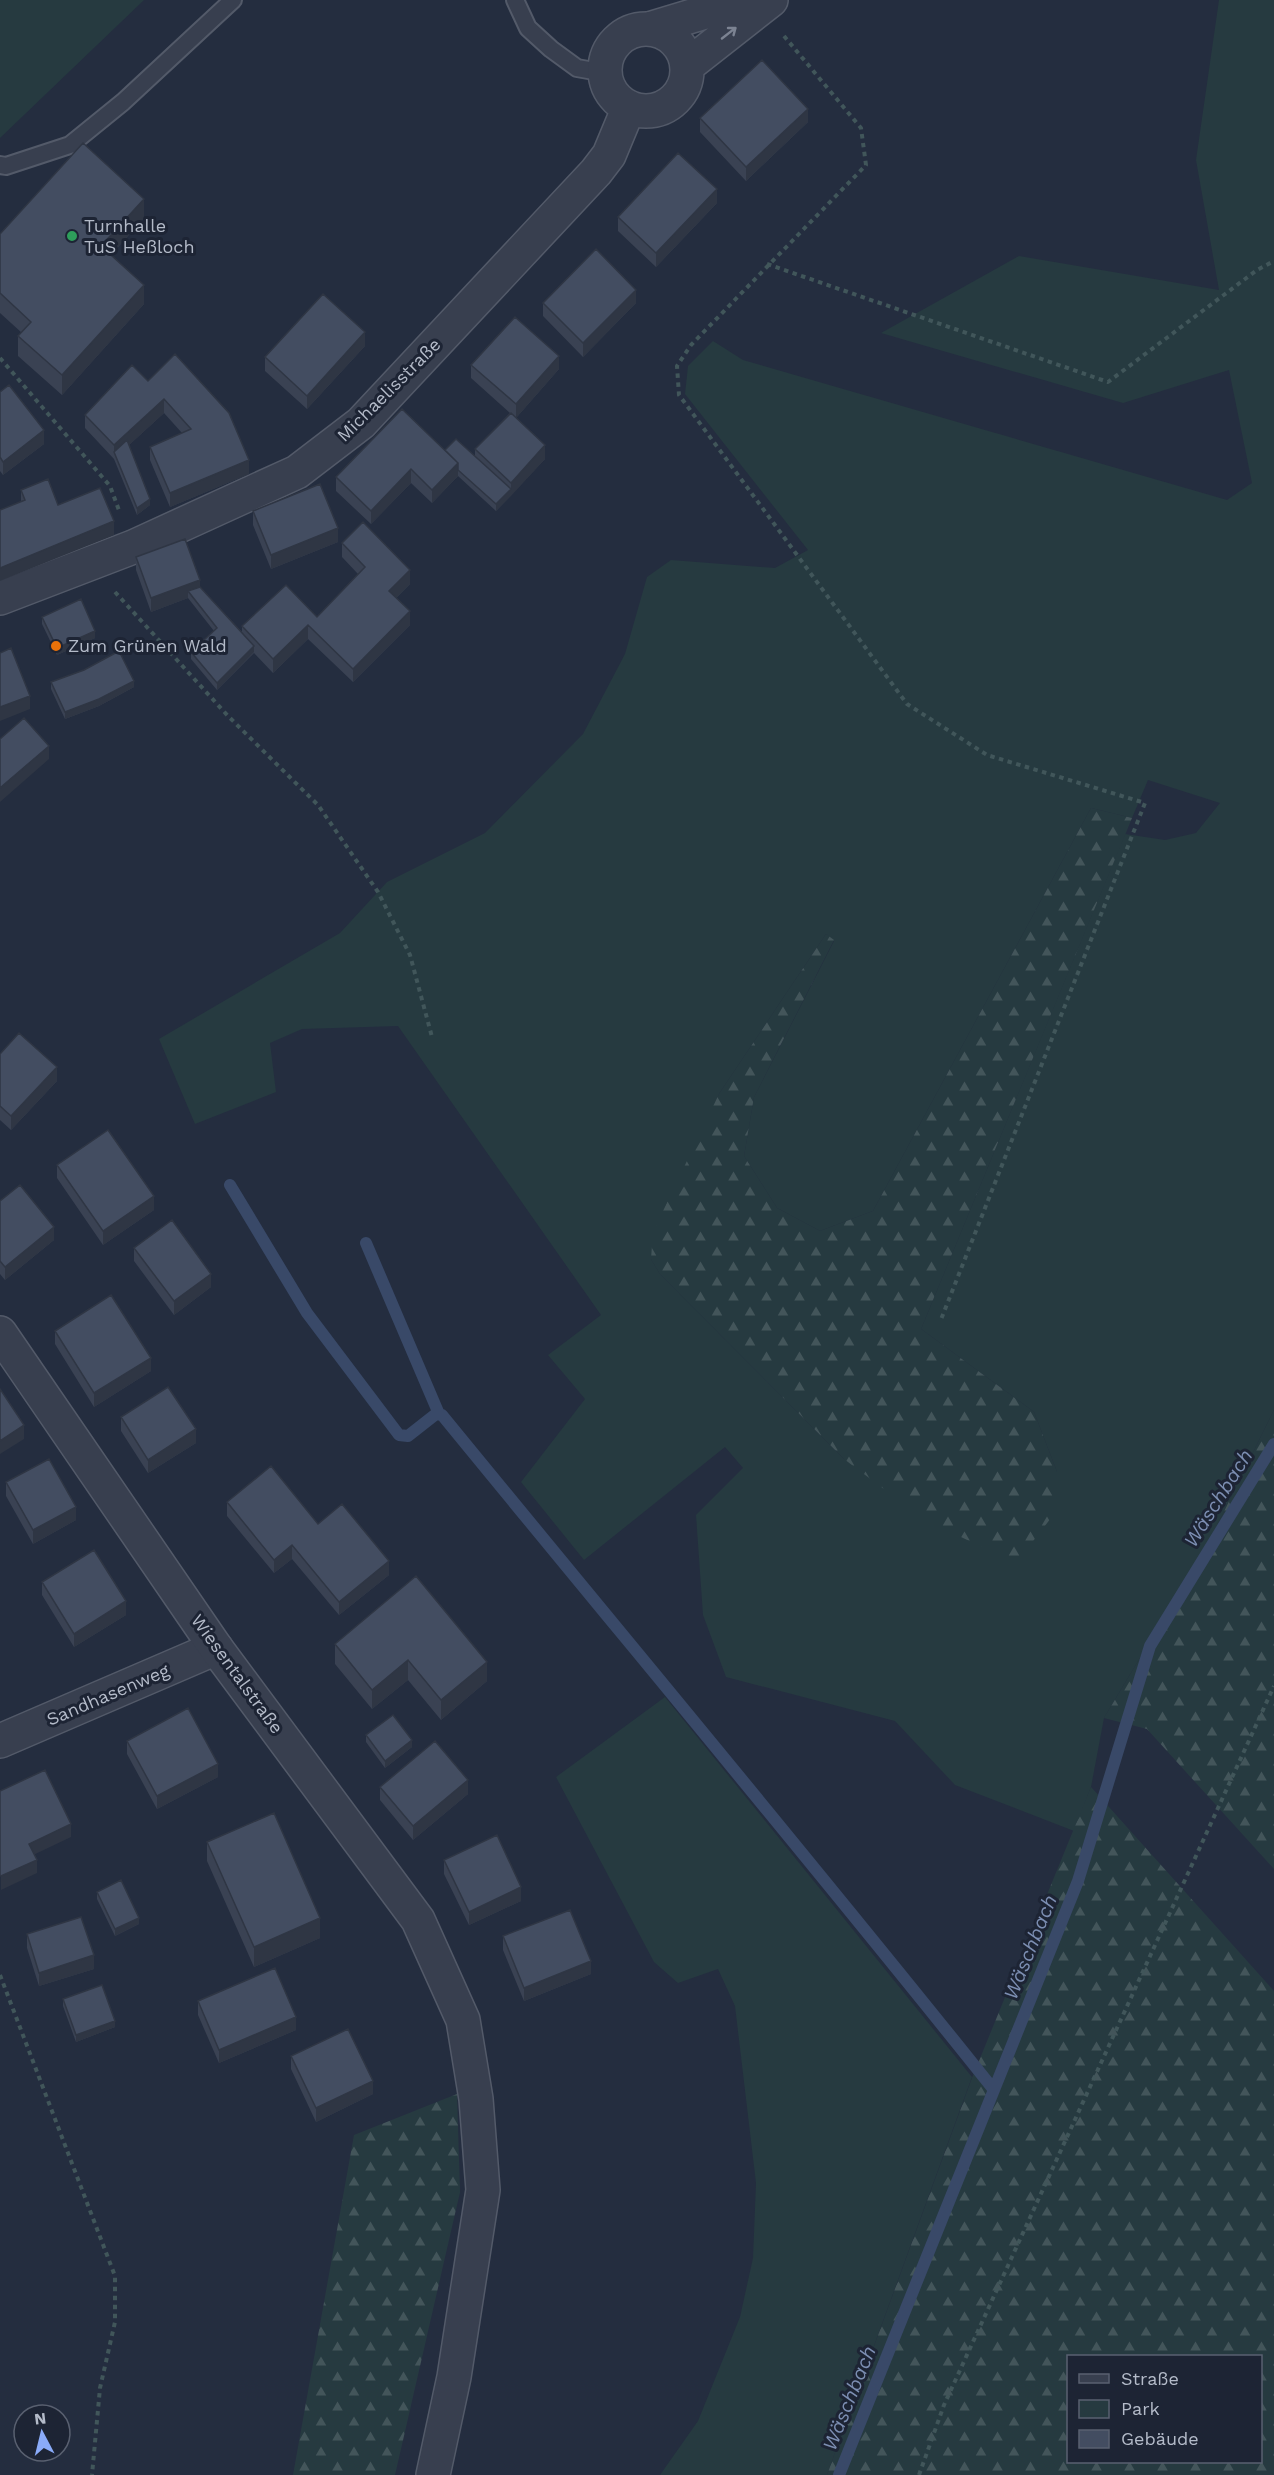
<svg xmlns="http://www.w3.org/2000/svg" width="1274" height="2475" viewBox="0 0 1274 2475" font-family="'Work Sans',sans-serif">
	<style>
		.green { fill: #263a40; fill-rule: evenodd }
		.forest { fill: url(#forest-firs); fill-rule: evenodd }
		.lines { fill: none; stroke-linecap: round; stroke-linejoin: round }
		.stream { stroke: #394968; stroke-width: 12 }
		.service-casing { stroke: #535a69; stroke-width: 20 }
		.minor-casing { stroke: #535a69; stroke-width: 36 }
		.tertiary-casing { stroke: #535a69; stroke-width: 36 }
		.path { stroke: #41565a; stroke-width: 4; stroke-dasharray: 4.5 4.5; stroke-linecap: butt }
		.service { stroke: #383f4f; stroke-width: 16 }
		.minor { stroke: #383f4f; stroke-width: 33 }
		.tertiary { stroke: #383f4f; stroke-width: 33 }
		.wall { fill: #3a4253 }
		.shaded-wall { fill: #2f3644 }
		.building { fill: #434d61; stroke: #2f3644; stroke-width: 1.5 }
		.oneway { stroke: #7c8392 }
		.leisure-dot { fill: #2e9e5b; stroke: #1d2434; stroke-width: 2 }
		.food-dot { fill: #e8710a; stroke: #1d2434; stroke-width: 2 }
		.labels { text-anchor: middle; stroke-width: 6; stroke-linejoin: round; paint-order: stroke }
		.poi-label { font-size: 18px; fill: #b4bbc9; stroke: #1d2434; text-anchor: start }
		.street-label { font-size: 18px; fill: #b4bbc9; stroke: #1d2434 }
		.water-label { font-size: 20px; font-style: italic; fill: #7c8eb2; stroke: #1d2434 }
	</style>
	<defs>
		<pattern id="forest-firs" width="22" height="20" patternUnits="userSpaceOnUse" patternTransform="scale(1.5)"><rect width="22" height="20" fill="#263a40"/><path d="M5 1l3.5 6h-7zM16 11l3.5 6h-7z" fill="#43555a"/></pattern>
	</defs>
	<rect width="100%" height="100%" fill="#242d3f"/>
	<path class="green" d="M0,0h144l-144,138z
		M1219,0h55v1410l-67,136 -103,172 -13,69 -17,44 -119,-46 -60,-64 -169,-44 -23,-62 -7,-100 47,-47 -18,-21 -141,113 -63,-78 64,-83 -37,-44 53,-40 -203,-289 -96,3 -32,14 6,49 -81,32 -36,-85 181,-106 47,-51 98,-49 98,-99 42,-80 22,-77 24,-17 104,8 33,-18 -123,-156 3,-28 25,-25 30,19 484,140 25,-17 -23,-113 -106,33 -242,-70 138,-77 200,34 -23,-130zM1148,780l72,23 -24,30 -31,7 -40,-6 -204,495 113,83 23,60 -213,-13 -184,-185 -9,-15 68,-165 107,-160 8,7 -80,156 -10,59 33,52 43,23 53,-20 218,-403 41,10z
		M665,1697l307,380 -145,398h-167l38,-54 42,-104 13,-59 3,-75 -21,-177 -17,-37 -40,14 -24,-21 -98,-185z"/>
	<path class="forest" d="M1091,808l41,10 -211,511 113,83 23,60 -6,46 -35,45 -91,-43 -81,-61 -184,-185 -9,-15 2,-27 66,-138 107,-160 8,6 -80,157 -10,59 33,52 43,23 53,-20z
		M1274,1410v459l-127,-140 -43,-11 103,-172z
		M1091,1787l183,204v484h-447l145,-397zM1260,2356v106h-192v-106z
		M457,2094l3,98 -65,283h-102l61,-340z"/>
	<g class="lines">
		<path class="stream" d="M230,1185l77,128 92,122 9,1 28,-22 6,1c184,225 371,448 552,675
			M366,1243l73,171
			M839,2475l239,-594 72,-235 124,-202"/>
		<g class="service-casing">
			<path id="service" d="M515,0l13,28 23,21 26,19 28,5
				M0,165l6,1 64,-21 53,-43 110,-102"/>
		</g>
		<g class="minor-casing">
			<path id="minor" d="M0,1741l216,-93"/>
		</g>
		<g class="tertiary-casing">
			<path id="tertiary" d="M649,29l96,-29
				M605 70a41 41 0 1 1 82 0a41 41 0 1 1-82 0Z
				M687,66l84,-66
				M0,598l133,-51 164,-75 64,-49 235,-251 13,-17 20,-48
				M0,1333l216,315 202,272 45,100 13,79 7,91 -29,187 -21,98"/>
		</g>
		<path class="path" d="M784,36l77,92 5,37 -175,180 -14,21 2,29 228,309 80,51 158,48 -205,519
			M767,264l341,118 149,-112 17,-9
			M0,358l110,128 10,27
			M115,592l113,124 90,89 60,87 32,63 22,82
			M0,1975l115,301v46l-15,66 -8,87
			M919,2475l25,-70 330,-719"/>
		<use href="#service" class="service"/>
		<use href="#minor" class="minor"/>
		<use href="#tertiary" class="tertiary"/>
	</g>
	<path class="wall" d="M700,118l108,4 -62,59 -46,-49z
		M717,203l-61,64 -38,-36v-14z
		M144,218l-33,37 33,49 -82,91 -44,-39v-20l4,-3 -22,-20v-79z
		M543,303h93l-53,54 -40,-41z
		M365,346l-58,63 -42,-38v-14z
		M471,365l88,4 -43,49 29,41 -49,52 -38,-35 -26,27 -21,-20 -40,41 -35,-33v-14l109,-27 30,7v-8l35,-36 -39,-35z
		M148,381l101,93 -79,33 -20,-47v-13l32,-14 -18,-20 -35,32 21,60 -13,10 -23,-56 -29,-31v-13z
		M0,392l44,52 -41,31 -3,-4z
		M21,490l37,15 56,30 -93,-34z
		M253,511l85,31 -67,27 -18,-44z
		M342,543l68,41 -14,14 14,27 -57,57 -45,-43 -35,34 -19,-20 -37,37 -26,-31v-7l23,-21 -26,-33 -37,14 -15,-42v-13l64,30 42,45v-6l75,-9 41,-43 -16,-17z
		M42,617l53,21 -38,17 -15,-31z
		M51,682l83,5 -35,19 -34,13 -14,-30z
		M0,1054l57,27 -46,49 -11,-10z
		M57,1165l97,45 -51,35 -46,-67z
		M0,1201l54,39 -49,40 -5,-6z
		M134,1248l77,39 -37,28 -40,-54z
		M55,1331l96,40 -57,36 -39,-63z
		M121,1417l75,26 -48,30 -27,-42z
		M6,1482l70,38 -43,24 -27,-48z
		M227,1502l91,22 71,51 -50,40 -47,-56 -18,14 -47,-57z
		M416,1576l71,105 -46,39 -33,-40 -36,29 -37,-45v-20z
		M42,1582l84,33 -52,32 -32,-52z
		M366,1735l46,12 -27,21 -19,-26z
		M127,1741l91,36 -61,32 -30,-55z
		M380,1787l88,7 -55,46 -33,-40z
		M207,1842l113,96 -66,29 -47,-106z
		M444,1860l77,41 -52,24 -25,-51z
		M97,1892l42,32 -24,12 -18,-37z
		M27,1934l67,35 -55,17 -12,-38z
		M503,1936l88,38 -67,27 -21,-51z
		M63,1999l52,28 -39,15 -13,-36z
		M198,2001l98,29 -77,33 -21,-48z
		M291,2056l82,38 -57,28 -25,-53z"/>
	<path class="shaded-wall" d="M808,109v13l-62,59v-14z
		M717,189v14l-61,64v-14z
		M144,199v19l-43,48v-20z
		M144,285v19l-82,91v-20z
		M636,290v13l-53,54v-14z
		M365,332v14l-58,63v-13z
		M559,356v13l-43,49v-14z
		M164,399v14l-48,44 -2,-5v-7z
		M44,430v14l-41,31v-13z
		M545,445v14l-34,37v-13z
		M249,460v14l-79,33v-14z
		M458,463v13l-26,27v-13z
		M411,469v14l-40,41v-13z
		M511,489v7l-15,15v-7z
		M150,499v6l-13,10v-7z
		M114,521v14l-114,46v-13z
		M338,528v14l-67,27v-14z
		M410,570v14l-21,21v-14z
		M200,580v13l-12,-2v7l-37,14v-14z
		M410,611v14l-57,57v-13z
		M308,625v14l-35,34v-14z
		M95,631v7l-38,17v-7z
		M254,646v6l-37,38v-7z
		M134,681v6l-35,19 -34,13v-7z
		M30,696v13l-30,12v-14z
		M49,746v13l-49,43v-14z
		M57,1067v14l-46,49v-14z
		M154,1196v14l-51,35v-14z
		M54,1227v13l-49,40v-13z
		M211,1274v13l-37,28v-14z
		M151,1358v13l-57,36v-14z
		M24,1425v14l-24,15v-13z
		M196,1429v14l-48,30v-13z
		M76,1507v13l-43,24v-14z
		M292,1545v14l-18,14v-13z
		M389,1561v14l-50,40v-13z
		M126,1601v14l-52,32v-13z
		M408,1660v20l-36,29v-19z
		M487,1662v19l-46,39v-20z
		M412,1740v7l-27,21v-7z
		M218,1764v13l-61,32v-13z
		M468,1780v14l-55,46v-14z
		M71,1824v13l-42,20v-13z
		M37,1860v13l-36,17v-14z
		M521,1887v14l-52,24v-13z
		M139,1918v6l-24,12v-7z
		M320,1918v20l-66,29v-20z
		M94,1955v14l-55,17v-13z
		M591,1961v13l-67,27v-13z
		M296,2017v13l-77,33v-13z
		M115,2021v6l-39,15v-7z
		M373,2081v13l-57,28v-14z"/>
	<path class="building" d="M762,60l46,49 -62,58 -46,-49z
		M83,143l61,56 -43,47 43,39 -82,90 -44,-39 13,-14 -31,-29v-59z
		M678,153l39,36 -61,64 -38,-36z
		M596,249l40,41 -53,53 -40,-40z
		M323,294l42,38 -58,64 -42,-39z
		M515,317l44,39 -43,48 -45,-39z
		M175,354l54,59 20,47 -79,33 -20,-46 41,-18 -27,-30 -50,46 -29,-30 47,-50 16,16z
		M9,385l35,45 -41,32 -3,-5v-65z
		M402,409l56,54 -26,27 -21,-21 -40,42 -35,-34z
		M511,413l34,32 -34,38 -36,-34z
		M456,439l55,50 -15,15 -38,-34v-7l-13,-13z
		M127,440l23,59 -13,9 -23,-56z
		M48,479l10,26 42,-17 14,33 -114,47v-58l25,-10 -4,-10z
		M320,484l18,44 -67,27 -18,-44z
		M363,522l47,48 -21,21 21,20 -57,58 -45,-44 -35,34 -31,-33 44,-41 31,32 48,-50 -23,-24z
		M185,539l15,41 -49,18 -15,-41z
		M200,587l54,59 -37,37 -26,-31 26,-24 -29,-37z
		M81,599l14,32 -38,17 -15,-31z
		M11,648l19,48 -30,11v-54z
		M119,651l15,30 -35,18 -34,13 -14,-30 33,-12z
		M24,718l25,28 -49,42v-49z
		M19,1033l38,34 -46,49 -11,-10v-52z
		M108,1130l46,66 -51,35 -46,-66z
		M20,1185l34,42 -49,40 -5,-6v-60z
		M172,1220l39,54 -37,27 -40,-53z
		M111,1295l40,63 -57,35 -39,-62z
		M168,1387l28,42 -48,31 -27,-43z
		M0,1389l24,36 -24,16z
		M49,1459l27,48 -43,23 -27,-48z
		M271,1466l47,58 24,-20 47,57 -50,41 -47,-57 -18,15 -47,-58z
		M94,1550l32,51 -52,33 -32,-52z
		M416,1576l71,86 -46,38 -33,-40 -36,30 -37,-46z
		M188,1708l30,56 -61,32 -30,-55z
		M393,1715l19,25 -27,21 -19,-26z
		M435,1741l33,39 -55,46 -33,-39z
		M45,1770l26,54 -42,20 8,16 -36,16 -1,-1v-84z
		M274,1813l46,105 -66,29 -47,-105z
		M497,1835l24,52 -52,25 -25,-52z
		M121,1880l18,38 -24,11 -18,-37z
		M570,1910l21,51 -67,27 -21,-52z
		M81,1917l13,38 -55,18 -12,-39z
		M275,1968l21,49 -77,33 -21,-49z
		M102,1985l13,36 -39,14 -13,-36z
		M348,2029l25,52 -57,27 -25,-52z"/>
	<defs><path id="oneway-shaft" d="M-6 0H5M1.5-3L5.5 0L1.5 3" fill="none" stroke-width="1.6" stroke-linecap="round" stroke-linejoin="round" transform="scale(1.5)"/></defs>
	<use class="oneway" href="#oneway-shaft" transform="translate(729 33) rotate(-38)"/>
	<circle class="leisure-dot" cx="72" cy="236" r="6"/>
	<circle class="food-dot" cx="56" cy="646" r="6"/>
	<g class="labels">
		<g class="poi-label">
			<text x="84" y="232">Turnhalle<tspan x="84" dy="21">TuS Heßloch</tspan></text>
			<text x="68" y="652">Zum Grünen Wald</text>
		</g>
		<g class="street-label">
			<text transform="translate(389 390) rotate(-45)" y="6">Michaelisstraße</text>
			<text transform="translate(237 1674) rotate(54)" y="6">Wiesentalstraße</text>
			<text transform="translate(108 1695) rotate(-23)" y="6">Sandhasenweg</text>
		</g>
		<g class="water-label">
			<text transform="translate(1218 1498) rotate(-58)" y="7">Wäschbach</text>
			<text transform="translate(1030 1947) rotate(-68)" y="7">Wäschbach</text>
			<text transform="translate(849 2398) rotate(-68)" y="7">Wäschbach</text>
		</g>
	</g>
	<rect x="1067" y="2355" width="195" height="108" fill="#1d2434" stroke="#596070" stroke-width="1.5"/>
	<rect x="1079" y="2374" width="30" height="9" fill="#383f4f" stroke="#596070" stroke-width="1.5"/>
	<text x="1121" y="2385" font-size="18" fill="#b4bbc9">Straße</text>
	<rect x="1079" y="2400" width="30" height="18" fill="#263a40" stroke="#596070" stroke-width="1.5"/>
	<text x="1121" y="2415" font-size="18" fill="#b4bbc9">Park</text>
	<rect x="1079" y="2430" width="30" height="18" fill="#434d61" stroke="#596070" stroke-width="1.5"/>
	<text x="1121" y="2445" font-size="18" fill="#b4bbc9">Gebäude</text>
	<g transform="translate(42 2433) rotate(353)"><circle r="28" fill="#1d2434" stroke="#596070" stroke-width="1.5"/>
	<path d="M0-4.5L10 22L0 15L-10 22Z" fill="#8aabf9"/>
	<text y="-9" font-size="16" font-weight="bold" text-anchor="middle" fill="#b4bbc9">N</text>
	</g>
</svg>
